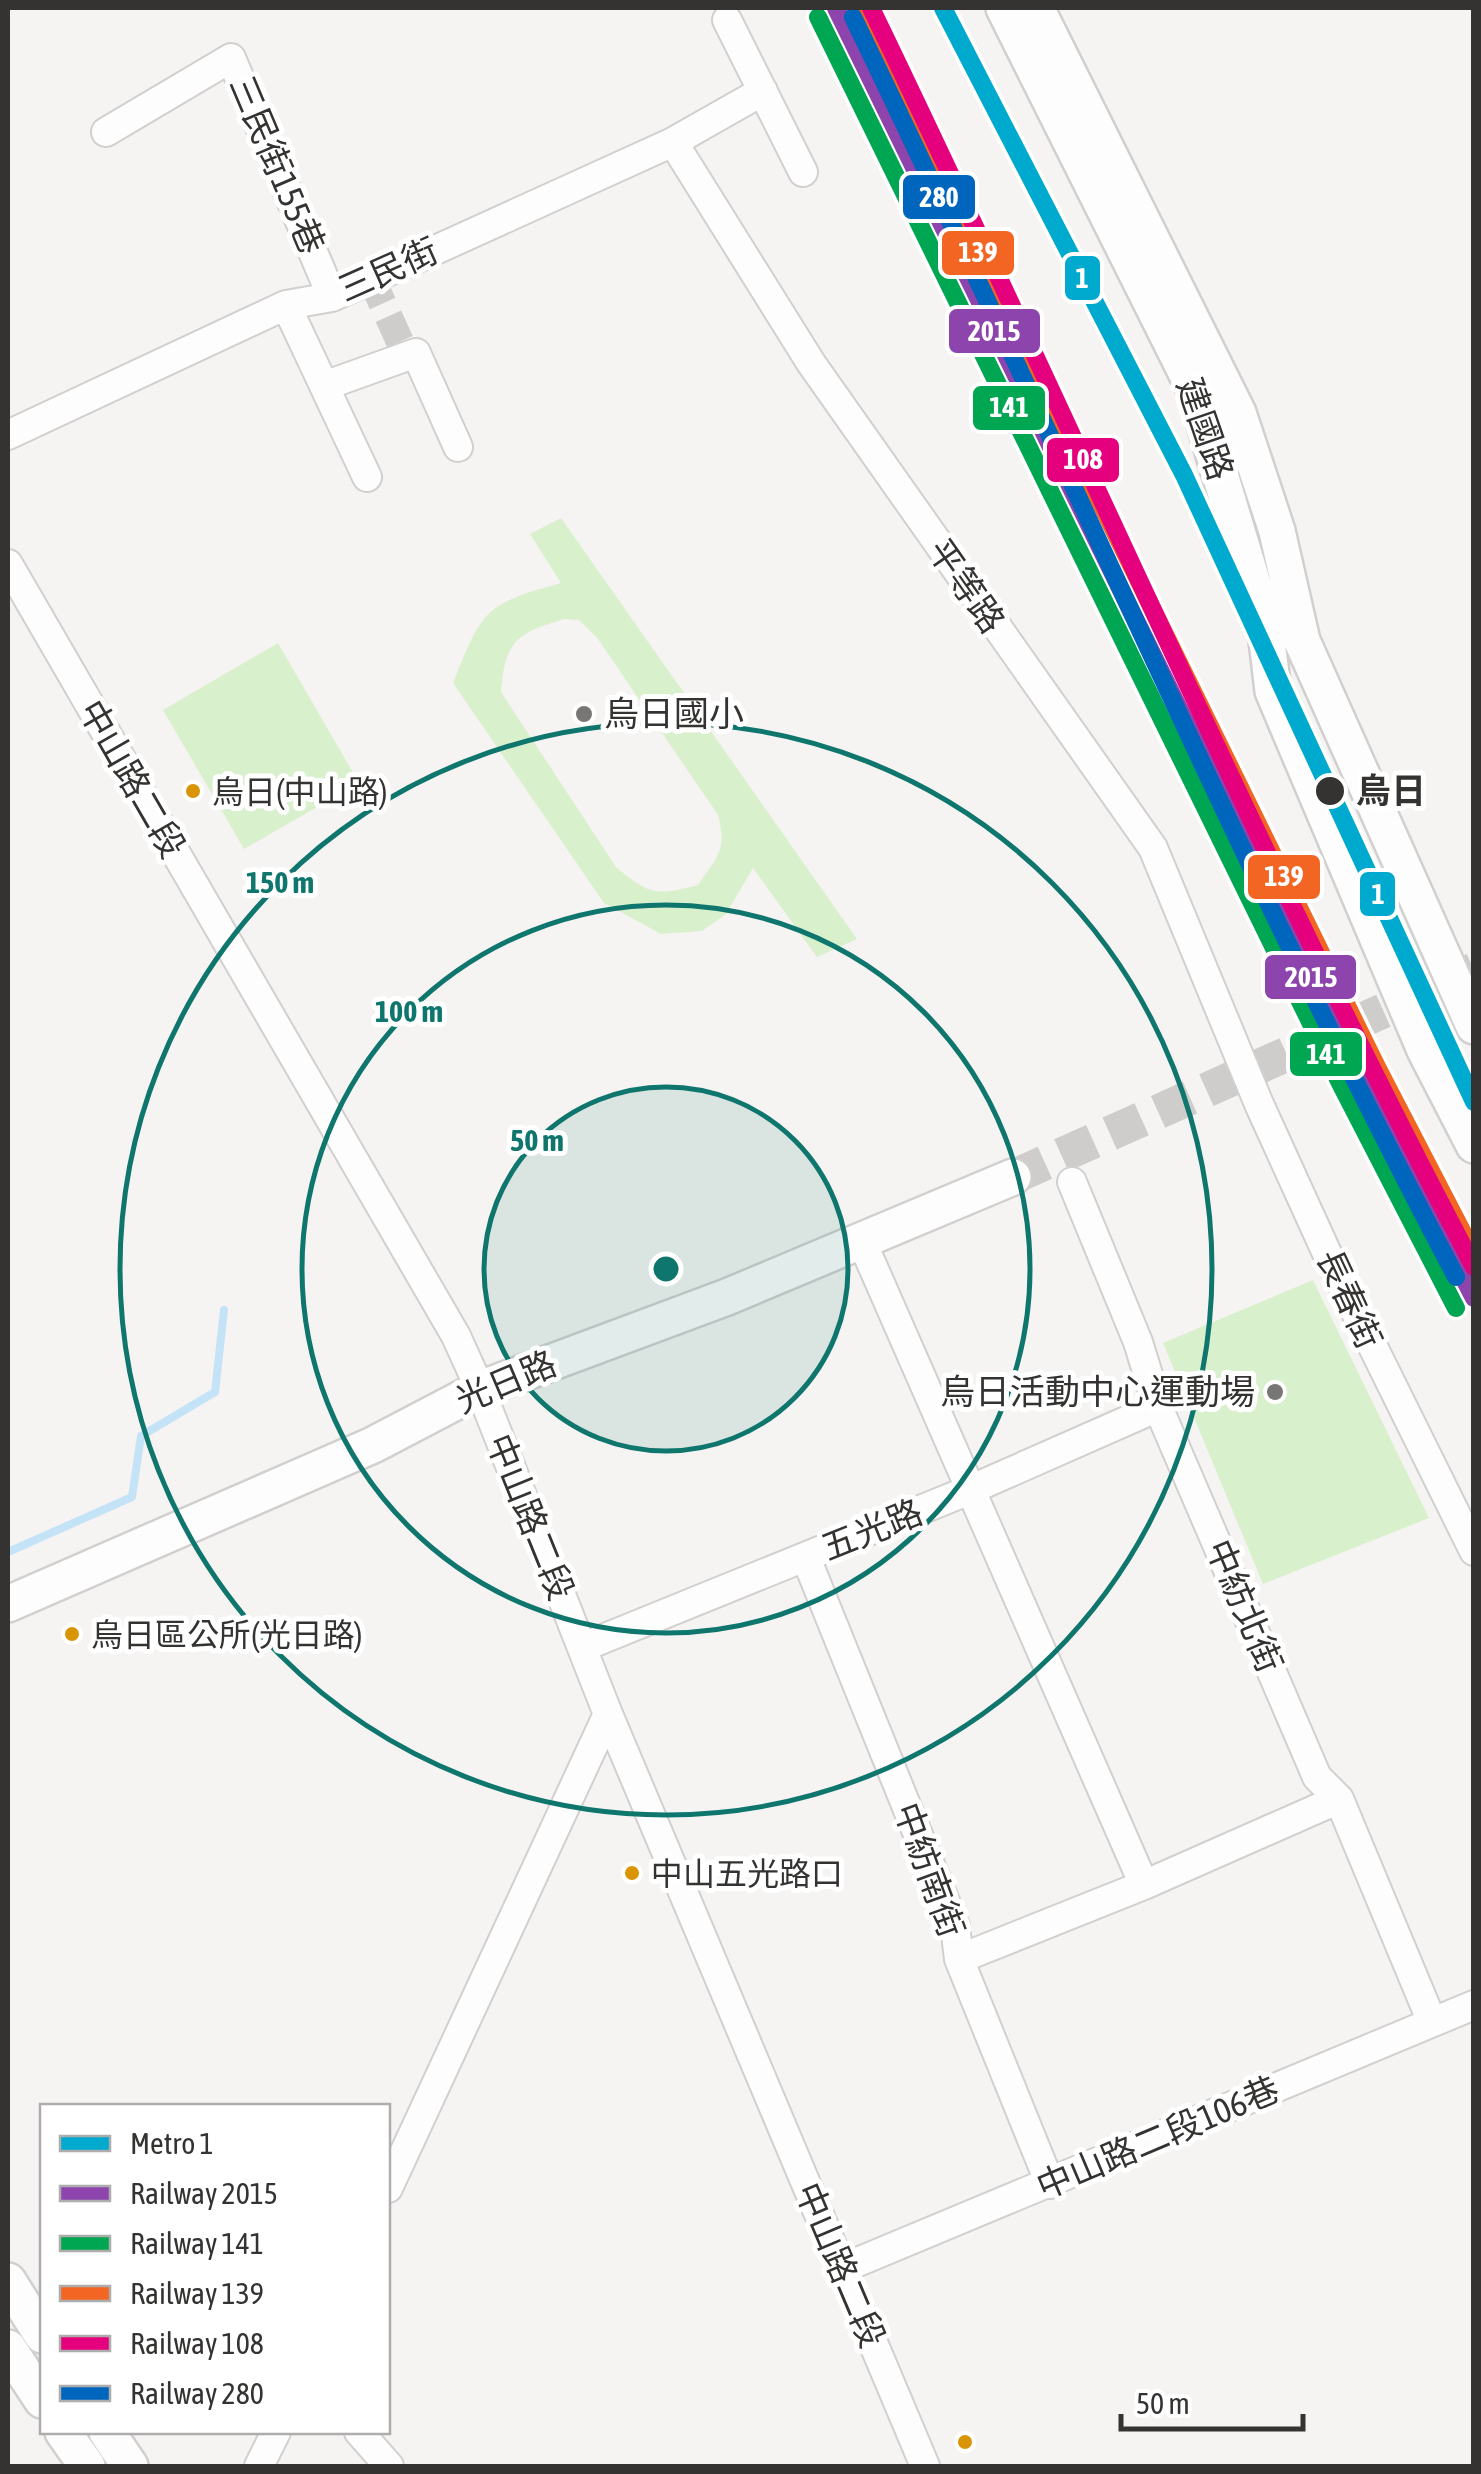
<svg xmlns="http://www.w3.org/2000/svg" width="1481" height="2474" viewBox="0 0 1481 2474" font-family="'Asap Condensed','Noto Sans TC',sans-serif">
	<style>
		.garden { fill: #d9f0cd; fill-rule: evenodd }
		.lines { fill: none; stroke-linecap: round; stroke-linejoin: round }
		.stream { stroke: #c4e3f6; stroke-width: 8 }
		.minor-tunnel { stroke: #cfcdcb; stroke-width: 28; stroke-dasharray: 28 14; stroke-linecap: butt }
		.major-tunnel { stroke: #cfcdcb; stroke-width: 35; stroke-dasharray: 35 18; stroke-linecap: butt }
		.minor-casing { stroke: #d2d0cf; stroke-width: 32 }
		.major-casing { stroke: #d2d0cf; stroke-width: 40 }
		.minor { stroke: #fefdfd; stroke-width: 28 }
		.major { stroke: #fefdfd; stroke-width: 35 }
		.rail-1-casing { stroke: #fff; stroke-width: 25 }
		.rail-2-casing { stroke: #fff; stroke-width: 25 }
		.rail-3-casing { stroke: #fff; stroke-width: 25 }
		.rail-4-casing { stroke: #fff; stroke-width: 25 }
		.rail-5-casing { stroke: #fff; stroke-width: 25 }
		.rail-1 { stroke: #8e44ad; stroke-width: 18 }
		.rail-2 { stroke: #00a651; stroke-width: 18 }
		.rail-3 { stroke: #f26522; stroke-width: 18 }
		.rail-4 { stroke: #e5007d; stroke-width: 18 }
		.rail-5 { stroke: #0065bd; stroke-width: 18 }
		.metro-1-casing { stroke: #fff; stroke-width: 25 }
		.metro-1 { stroke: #00a9ce; stroke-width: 18 }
		.ring { fill: none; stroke: #0f766e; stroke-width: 5 }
		.poi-dot { fill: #787775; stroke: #fff; stroke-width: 4 }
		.bus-dot { fill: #da9507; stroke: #fff; stroke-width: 4 }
		.stop-dot { fill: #343331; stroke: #fff; stroke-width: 4 }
		.labels { text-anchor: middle; stroke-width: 10; stroke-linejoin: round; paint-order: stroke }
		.bus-label { font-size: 32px; fill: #343331; stroke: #fff; text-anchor: start }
		.street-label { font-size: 35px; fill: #343331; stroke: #fff }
		.poi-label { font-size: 35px; fill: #343331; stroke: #fff; text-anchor: start }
		.stop-label { font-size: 35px; font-weight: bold; fill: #343331; stroke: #fff; text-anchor: start }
		.centre { fill: #0f766e; stroke: #fff; stroke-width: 5 }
		.ring-label { font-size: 30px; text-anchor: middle; font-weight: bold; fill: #0f766e; stroke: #fff; stroke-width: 10; stroke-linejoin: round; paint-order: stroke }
		.line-badge { stroke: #fff; stroke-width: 4 }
		.badge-label { font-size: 28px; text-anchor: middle; font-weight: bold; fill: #fff }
	</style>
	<rect width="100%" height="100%" fill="#f6f4f2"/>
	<path class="garden" d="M561,518l296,421 -40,18 -64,-89 -27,46 -24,17 -41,3 -57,-31 -151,-220c29,-73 31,-79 108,-100l-31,-49zM565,619l14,1 19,19 120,176c9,35 0,41 -20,70 -41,11 -49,10 -82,-18l-115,-175c4,-51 15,-59 64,-73z
		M278,643l81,140 -115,66 -81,-139z
		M1313,1280l116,238 -166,66 -100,-241z"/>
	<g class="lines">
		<path class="stream" d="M8,1552l124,-55 9,-61 74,-44 9,-82"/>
		<path class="minor-tunnel" d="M371,278l36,79"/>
		<path class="major-tunnel" d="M1013,1177l461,-207"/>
		<g class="minor-casing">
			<path id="minor" d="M727,20l76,152
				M106,132l125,-74 101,239
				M673,142l138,221 342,485 106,256 71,156 144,291
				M286,305l81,172
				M324,386l92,-33 42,94
				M8,435l278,-130 46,-8 341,-155 90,-51
				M8,564l448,772 24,53 128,325 317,752
				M1072,1182l66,160 20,65 159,370 22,22 93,223
				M862,1242l282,643
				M806,1558l149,368 4,33 91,225
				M583,1647l389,-158 186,-82
				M959,1959l185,-74 195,-86
				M388,2188l220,-474
				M841,2269l633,-264
				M359,2432l30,34
				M259,2466l17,-34"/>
		</g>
		<g class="major-casing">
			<path id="major" d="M1004,8l190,380 71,236 8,67 152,359 49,95
				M1036,8l202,405 39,118 25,110 172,385
				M8,1604l365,-159 107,-56 247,-92 286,-120
				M8,2281l34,54
				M8,2348l34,52
				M63,2432l24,34
				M107,2432l23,34"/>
		</g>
		<use href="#minor" class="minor"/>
		<use href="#major" class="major"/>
		<g class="rail-1-casing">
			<path id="rail-1" d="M836,8l523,1068 115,222"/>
		</g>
		<g class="rail-2-casing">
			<path id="rail-2" d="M818,17l523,1068 115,223"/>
		</g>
		<g class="rail-3-casing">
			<path id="rail-3" d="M858,8l519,1059 97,187"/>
		</g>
		<g class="rail-4-casing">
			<path id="rail-4" d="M871,8c203,419 385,847 603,1259"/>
		</g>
		<g class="rail-5-casing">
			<path id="rail-5" d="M853,17c203,419 385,848 603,1260"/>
		</g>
		<use href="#rail-1" class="rail-1"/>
		<use href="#rail-2" class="rail-2"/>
		<use href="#rail-3" class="rail-3"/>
		<use href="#rail-4" class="rail-4"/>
		<use href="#rail-5" class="rail-5"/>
		<g class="metro-1-casing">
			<path id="metro-1" d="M943,8l241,467 290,627"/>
		</g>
		<use href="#metro-1" class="metro-1"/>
	</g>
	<circle cx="666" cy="1269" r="182" fill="#0f766e" fill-opacity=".12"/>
	<g class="ring">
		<circle cx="666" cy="1269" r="182"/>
		<circle cx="666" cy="1269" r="364"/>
		<circle cx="666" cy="1269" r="546"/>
	</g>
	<g class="poi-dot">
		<circle cx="584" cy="714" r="10"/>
		<circle cx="1275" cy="1392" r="10"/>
	</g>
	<g class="bus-dot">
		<circle cx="193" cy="791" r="9"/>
		<circle cx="72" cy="1634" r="9"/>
		<circle cx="632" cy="1873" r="9"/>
		<circle cx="965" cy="2442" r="9"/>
	</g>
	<circle class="stop-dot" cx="1330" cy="791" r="16"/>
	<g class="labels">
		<g class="bus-label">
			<text x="212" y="803">烏日(中山路)</text>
			<text x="91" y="1646">烏日區公所(光日路)</text>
			<text x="651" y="1885">中山五光路口</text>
		</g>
		<g class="street-label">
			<text transform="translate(277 165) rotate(67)" y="12">三民街155巷</text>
			<text transform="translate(388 270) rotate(-24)" y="12">三民街</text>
			<text transform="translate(1205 429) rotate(71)" y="12">建國路</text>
			<text transform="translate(966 586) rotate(55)" y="12">平等路</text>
			<text transform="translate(132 779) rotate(60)" y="12">中山路二段</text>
			<text transform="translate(1349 1299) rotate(65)" y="12">長春街</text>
			<text transform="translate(506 1382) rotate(-23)" y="12">光日路</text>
			<text transform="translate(530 1517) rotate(68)" y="12">中山路二段</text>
			<text transform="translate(872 1530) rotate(-22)" y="12">五光路</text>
			<text transform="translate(1244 1606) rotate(67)" y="12">中紡北街</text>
			<text transform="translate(929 1870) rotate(70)" y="12">中紡南街</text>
			<text transform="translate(1158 2138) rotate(-23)" y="12">中山路二段106巷</text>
			<text transform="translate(840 2265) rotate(67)" y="12">中山路二段</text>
		</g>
		<g class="poi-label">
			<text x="604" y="726">烏日國小</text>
			<text x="1255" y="1404" text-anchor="end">烏日活動中心運動場</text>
		</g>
		<g class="stop-label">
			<text x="1356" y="803">烏日</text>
		</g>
	</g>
	<circle cx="666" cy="1269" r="15" class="centre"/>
	<g class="ring-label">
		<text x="280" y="893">150 m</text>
		<text x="409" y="1022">100 m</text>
		<text x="537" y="1151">50 m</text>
	</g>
	<g class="line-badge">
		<rect x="901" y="173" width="76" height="48" rx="10" fill="#0065bd"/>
		<rect x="940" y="229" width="76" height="48" rx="10" fill="#f26522"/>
		<rect x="1063" y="254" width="39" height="48" rx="10" fill="#00a9ce"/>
		<rect x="947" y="307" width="95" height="48" rx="10" fill="#8e44ad"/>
		<rect x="971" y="384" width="76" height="48" rx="10" fill="#00a651"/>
		<rect x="1045" y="436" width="76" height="48" rx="10" fill="#e5007d"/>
		<rect x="1246" y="853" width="76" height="48" rx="10" fill="#f26522"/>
		<rect x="1358" y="870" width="39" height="48" rx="10" fill="#00a9ce"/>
		<rect x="1263" y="953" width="95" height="48" rx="10" fill="#8e44ad"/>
		<rect x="1288" y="1030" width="76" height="48" rx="10" fill="#00a651"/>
	</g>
	<g class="badge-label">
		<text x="939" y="207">280</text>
		<text x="978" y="262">139</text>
		<text x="1082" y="288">1</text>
		<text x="994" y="341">2015</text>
		<text x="1009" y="417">141</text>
		<text x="1083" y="469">108</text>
		<text x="1284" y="886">139</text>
		<text x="1378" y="904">1</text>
		<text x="1311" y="987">2015</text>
		<text x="1326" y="1064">141</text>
	</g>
	<rect width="1481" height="2474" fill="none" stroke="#343331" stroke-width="20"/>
	<rect x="40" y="2104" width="350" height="330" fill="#ffffff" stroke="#aeadad" stroke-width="2.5"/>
	<rect x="60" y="2136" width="50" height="15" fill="#00a9ce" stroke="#aeadad" stroke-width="2.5"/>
	<text x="130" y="2154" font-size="30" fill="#343331">Metro 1</text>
	<rect x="60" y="2186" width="50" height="15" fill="#8e44ad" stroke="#aeadad" stroke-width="2.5"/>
	<text x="130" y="2204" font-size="30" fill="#343331">Railway 2015</text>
	<rect x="60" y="2236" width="50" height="15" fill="#00a651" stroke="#aeadad" stroke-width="2.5"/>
	<text x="130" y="2254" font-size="30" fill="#343331">Railway 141</text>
	<rect x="60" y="2286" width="50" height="15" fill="#f26522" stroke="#aeadad" stroke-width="2.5"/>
	<text x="130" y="2304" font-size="30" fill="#343331">Railway 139</text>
	<rect x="60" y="2336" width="50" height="15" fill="#e5007d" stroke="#aeadad" stroke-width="2.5"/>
	<text x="130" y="2354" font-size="30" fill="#343331">Railway 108</text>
	<rect x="60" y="2386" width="50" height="15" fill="#0065bd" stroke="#aeadad" stroke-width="2.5"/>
	<text x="130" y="2404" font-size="30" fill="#343331">Railway 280</text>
	<path d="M1121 2414v15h182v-15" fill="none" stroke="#343331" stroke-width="5"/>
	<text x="1136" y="2414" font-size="30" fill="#343331" stroke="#ffffff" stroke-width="8" paint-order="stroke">50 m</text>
</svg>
